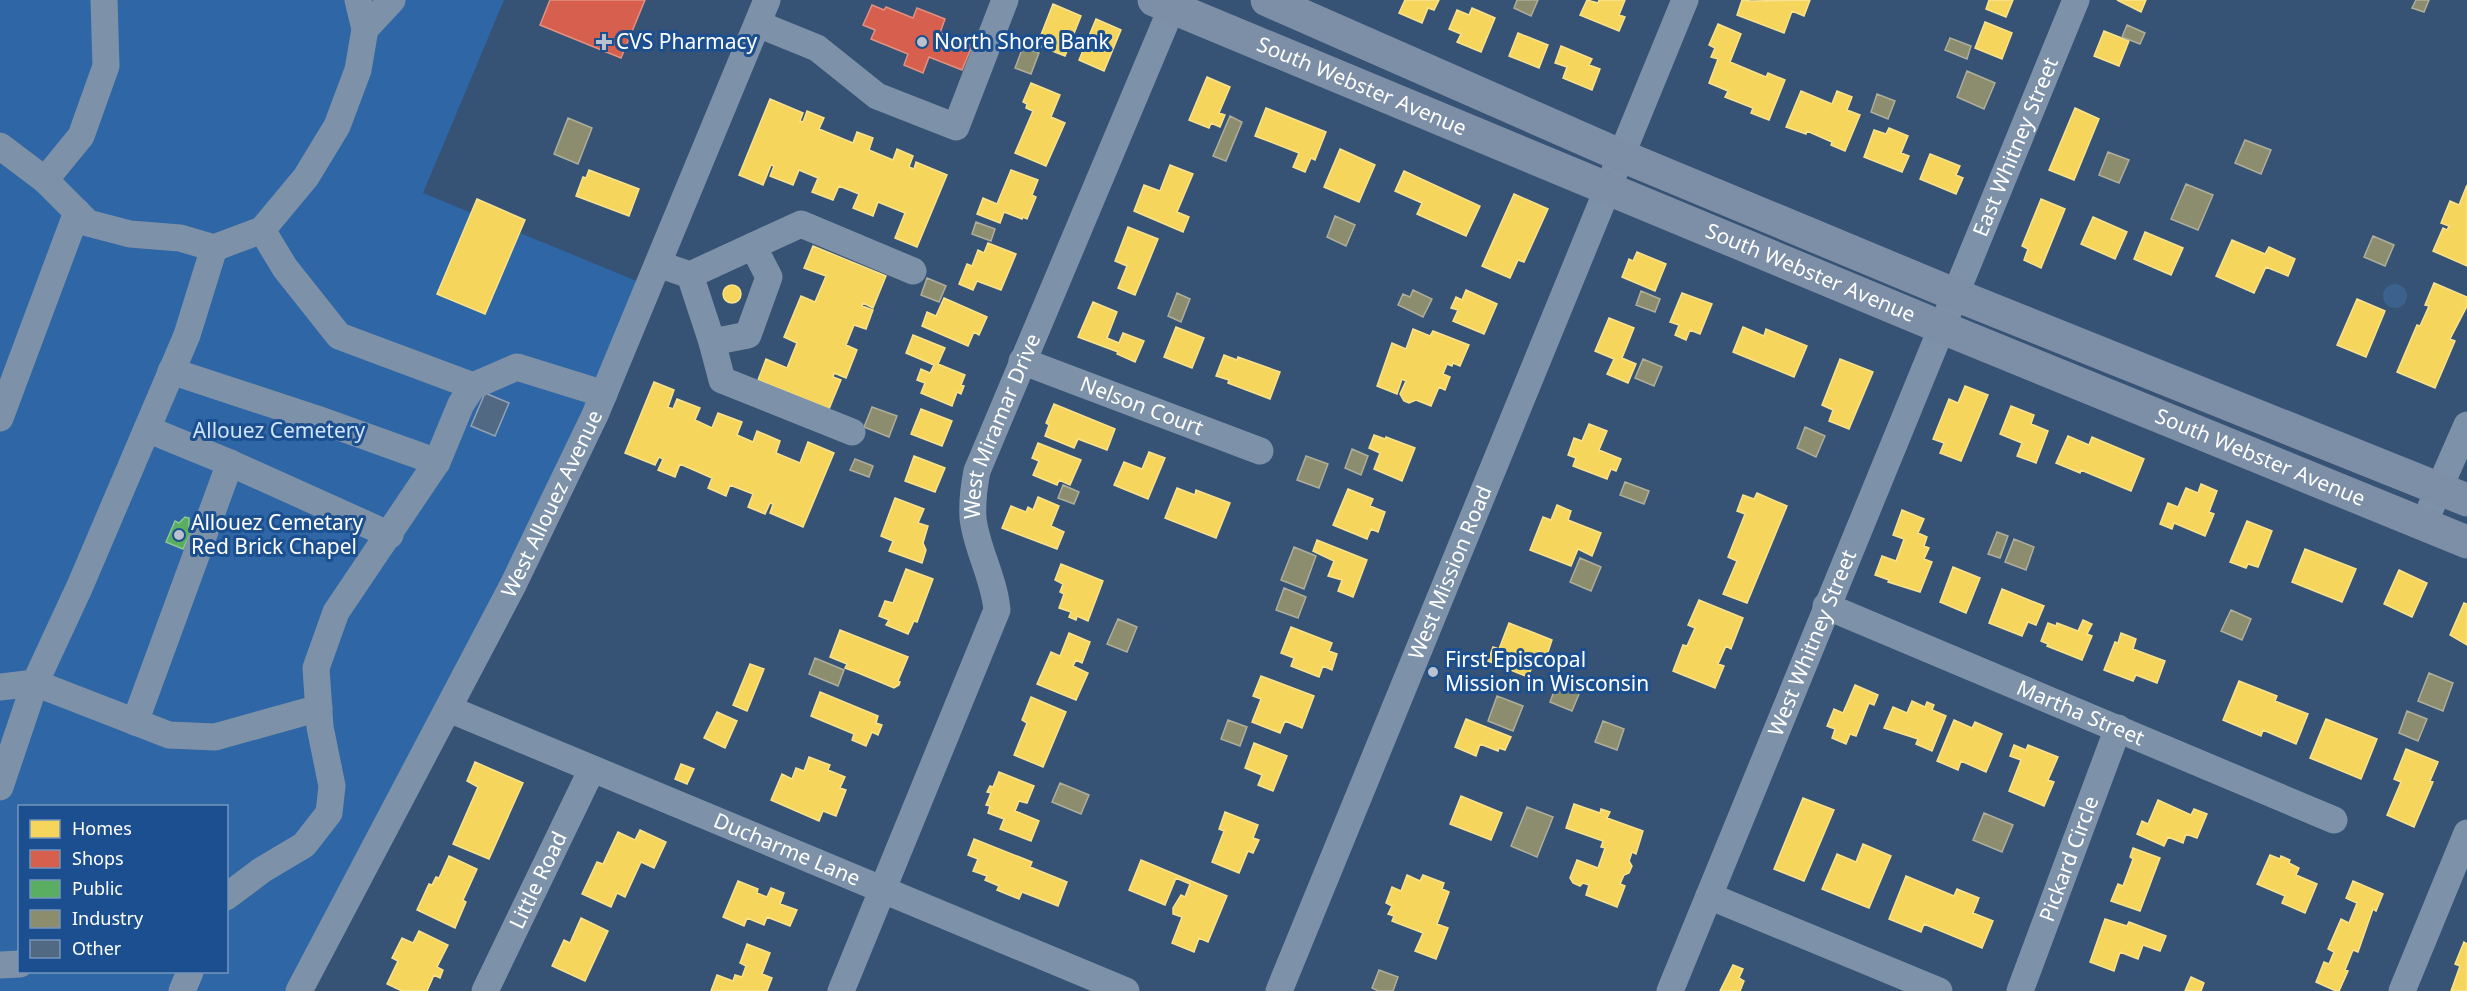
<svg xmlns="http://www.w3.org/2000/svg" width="2467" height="991" viewBox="0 0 2467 991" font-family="'Noto Sans',sans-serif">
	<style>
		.green { fill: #2f66a5; fill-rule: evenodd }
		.water { fill: #3b618d }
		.homes { fill: #f6d55c; stroke: #f9e28d; stroke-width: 1.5 }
		.shops { fill: #d6604d; stroke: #e29082; stroke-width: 1.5 }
		.public { fill: #5aae61; stroke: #8cc690; stroke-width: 1.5 }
		.industry { fill: #8c8c6e; stroke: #aeae9a; stroke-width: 1.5 }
		.building { fill: #526984; stroke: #92a2b6; stroke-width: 1.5 }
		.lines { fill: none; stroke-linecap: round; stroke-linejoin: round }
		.minor { stroke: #7d92a8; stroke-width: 27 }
		.major { stroke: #7d8ea7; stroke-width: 33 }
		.poi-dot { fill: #b9c2ce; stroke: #1b4f8f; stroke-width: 2 }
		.labels { text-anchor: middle; stroke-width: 6; stroke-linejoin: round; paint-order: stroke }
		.poi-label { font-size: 21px; fill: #fff; stroke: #1b4f8f; text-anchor: start }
		.street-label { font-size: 21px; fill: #fff; stroke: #1b4f8f }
		.park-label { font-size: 21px; fill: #cfe3fa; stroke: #1b4f8f }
	</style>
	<rect width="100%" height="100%" fill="#365274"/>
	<path class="green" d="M0,0h504l-81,193 226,93 -350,705h-299zM20,806h206v166h-206z"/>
	<path class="water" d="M2383 296a12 12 0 1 1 24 0a12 12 0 1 1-24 0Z"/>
	<path class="homes" d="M1405,0h34l-5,10 -6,-2 -6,15 -23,-10z
		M1587,0l11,3 1,-3h26l-6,15 6,2 -6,14 -39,-16z
		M1742,0l9,1 59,-1 -6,16 -12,-5 -8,22 -47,-18z
		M1989,0h24l-7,17 -20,-8z
		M2117,0h29l-5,12z
		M1053,4l28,12 -16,40 -28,-11z
		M1472,8l23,10 -14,34 -24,-10 4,-8 -12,-5 8,-19 12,5z
		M1096,19l25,11 -17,41 -25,-11z
		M1985,22l27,11 -10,26 -27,-11z
		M1718,24l23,10 -11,28 36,15 2,-4 17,7 -16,40 -18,-7 2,-5 -28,-11 3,-6 -19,-8 9,-24 -7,-2 4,-9 -6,-3z
		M2104,31l25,10 -10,25 -25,-10z
		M1518,33l30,12 -9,23 -30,-12z
		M1561,46l31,13 -3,6 11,4 -8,21 -29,-12 4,-11 -12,-4z
		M1207,77l23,10 -11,26 6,2 -5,12 -9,-4 -2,5 -20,-8z
		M1031,83l29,12 -9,22 14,6 -19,43 -31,-13 18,-42 -7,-3 1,-4 -4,-2z
		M1801,91l31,13 5,-13 15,6 -5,13 13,5 -15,36 -14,-6 1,-3 -25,-11 -1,3 -20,-7z
		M770,99l33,14 -3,8 3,1 4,-11 17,7 -5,11 34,14 4,-11 16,6 -4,12 24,10 4,-11 16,7 -4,11 5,2 2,-7 31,13 -30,72 -22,-9 10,-25 -27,-11 -5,14 -20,-8 6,-14 -20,-8 -6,14 -21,-8 6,-14 -19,-8 -6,15 -23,-9 4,-10 -3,-1 -8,20 -24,-10z
		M1266,108l60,24 -11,28 -4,-2 -6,14 -12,-5 6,-14 -44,-17z
		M2075,108l24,11 -25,61 -25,-10z
		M1889,128l19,8 -7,17 8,3 -7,16 -38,-15 10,-27 12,4z
		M1340,149l35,16 -16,37 -35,-15z
		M1930,154l30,12 -4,9 7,3 -7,16 -36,-15z
		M1170,165l23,9 -16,38 12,5 -6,15 -49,-21 10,-26 16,6z
		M589,170l50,19 -10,27 -53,-20 7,-19 3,1z
		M1011,170l27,10 -6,15 4,2 -9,22 -4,-2 -1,2 -18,-7 -4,11 -23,-9 6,-16 14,6z
		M1404,171l76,35 -14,30 -49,-22 5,-11 -27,-12z
		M2467,185v81l-34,-15 10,-23 4,2 2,-4 -8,-3 9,-22 9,4z
		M1514,194l34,15 -24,53 -6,-2 -8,18 -28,-12z
		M477,199l48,21 -40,94 -48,-20z
		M2041,199l24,10 -24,59 -17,-8 4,-11 -6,-3z
		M2093,217l34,15 -12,27 -34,-15z
		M1128,227l30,12 -23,56 -17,-7 9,-22 -12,-5z
		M2145,232l38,16 -12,27 -37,-16z
		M2232,240l33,14 4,-7 26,12 -7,17 -22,-9 -12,26 -38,-17z
		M988,243l28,11 -15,36 -24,-9 -4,9 -14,-6 8,-20 5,2 6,-16 6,3z
		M813,246l73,30 -13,32 -10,-5 -1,3 11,4 -7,19 -12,-4 -8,20 11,5 -11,28 -12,-5 -1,4 8,3 -12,29 -71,-29 8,-21 21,9 10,-25 -13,-6 17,-41 14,6 11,-26 -22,-8z
		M1637,252l29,12 -11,27 -33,-14 7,-18 4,2z
		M2434,283l33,14v9l-17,33 5,2 -20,47 -38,-16 20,-47 3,1 9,-20 -4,-1z
		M723 294a9 9 0 1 1 18 0a9 9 0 1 1-18 0Z
		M1466,290l31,14 -13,30 -31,-13 5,-11 -7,-2 5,-11 6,3z
		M1682,293l30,11 -12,30 -10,-4 -4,10 -11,-5 4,-10 -9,-3z
		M944,298l43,19 -8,18 -5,-3 -6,14 -46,-20 5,-14 9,4z
		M2357,299l28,12 -19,46 -29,-12z
		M1093,302l24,10 -10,26 12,5 4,-10 21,8 -9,21 -18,-8 1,-2 -40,-15z
		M1609,318l25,10 -12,30 14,6 -8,19 -21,-9 7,-15 -19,-8z
		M1176,327l28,11 -12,30 -28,-11z
		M1743,327l21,9 2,-7 41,17 -13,31 -61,-25z
		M1413,329l17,7 3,-5 36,14 -9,21 -7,-3 -1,3 -5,-2 -4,10 7,3 -5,13 -6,-3 -8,19 -15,-6 -7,3 -5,-2 -4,-7 6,-13 -4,-2 -5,15 -20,-8 15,-43 14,6z
		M913,335l32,13 -7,16 27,11 -4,10 3,1 -3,8 -4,-2 -5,14 -31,-13 4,-10 -8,-3 4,-11 9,4 4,-8 -28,-12z
		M1224,355l13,5 1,-3 42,15 -10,27 -42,-16 1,-3 -13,-4z
		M1840,359l33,13 -24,57 -20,-8 4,-11 -11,-5z
		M654,382l20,8 -6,17 5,2 4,-10 23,9 -5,12 17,8 6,-15 24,9 -5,13 16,7 4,-11 23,10 -4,12 24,10 8,-21 26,11 -31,74 -33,-14 3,-9 -3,-1 -5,11 -17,-7 5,-13 -23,-9 -4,11 -18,-8 4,-10 -32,-14 -5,13 -17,-7 5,-11 -4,-2 -4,8 -30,-12z
		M1965,386l23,9 -27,66 -21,-8 4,-10 -11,-4 16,-40 9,4z
		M1054,404l61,25 -8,21 -29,-11 -4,9 -29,-12 4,-11 -3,-2z
		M2011,406l23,9 -3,9 17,7 -12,32 -19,-7 5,-13 -22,-9z
		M921,409l31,12 -10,25 -31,-12z
		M1589,424l18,7 -8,19 22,9 -5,12 -5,-2 -4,10 -34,-13 3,-8 -8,-3 6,-17 8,3z
		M1374,435l11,4 1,-2 29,11 -13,33 -28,-12 6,-16 -11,-5z
		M2068,436l21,9 3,-8 52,22 -13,32 -50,-21 -1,3 -24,-10z
		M1038,443l43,17 -11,25 -11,-5 -2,5 -24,-10 6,-14 -7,-3z
		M1149,452l16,6 -17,41 -34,-14 10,-23 18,7z
		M914,456l31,12 -10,24 -30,-11z
		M2201,484l16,7 -8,21 5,2 -9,22 -31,-13 -2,6 -12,-5 8,-21 10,4 8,-19 12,5z
		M1177,488l18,7 1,-5 34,13 -14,35 -51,-20z
		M1348,489l25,10 -3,7 15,6 -7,20 -7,-3 -4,10 -34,-14z
		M1757,493l30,13 -40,97 -24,-9 14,-33 -9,-4 17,-43 -8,-3 6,-16 11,4z
		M1038,497l21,9 -8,20 13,6 -7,17 -55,-21 9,-22 15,6 2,-5 5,3z
		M895,498l29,11 -6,14 10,3 -5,17 3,7 -4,13 -33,-12 4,-10 -12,-5z
		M1557,505l14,6 -3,9 33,13 -9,23 -14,-7 -7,17 -41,-16 13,-33 8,3z
		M1902,510l22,9 -6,14 9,4 -3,9 5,2 -5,11 8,3 -12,30 -32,-10 1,-2 -14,-5 7,-19 14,5 8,-22 -11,-4z
		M2247,521l25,10 -14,36 -10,-3 -2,4 -16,-6z
		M1317,540l50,20 -14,37 -15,-6 4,-11 -14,-4 6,-15 -21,-10z
		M2305,549l51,20 -14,33 -50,-20z
		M1061,564l42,17 -15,40 -11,-5 -1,4 -7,-3 2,-5 -12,-4 5,-14 -4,-2 3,-8 -8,-4z
		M1953,567l27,11 -14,35 -26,-11z
		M906,569l27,10 -16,43 -3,-1 -6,13 -22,-9 3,-5 -10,-4 6,-15 8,2z
		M2399,570l28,13 -15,34 -28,-13z
		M2002,589l42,17 -8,19 -8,-3 -6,14 -33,-13z
		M1699,600l44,18 -12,31 -5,-3 -8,18 6,2 -9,22 -42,-17 10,-26 4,1 8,-18 -7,-3z
		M2464,603l3,1v41l-17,-10z
		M2083,620l9,4 -5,10 5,2 -10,24 -35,-14 1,-2 -7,-3 7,-18 8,3 1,-3 21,8z
		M1509,623l43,17 -5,15 -9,-4 -10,26 -40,-16 5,-14 6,2z
		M1291,627l41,16 -3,8 8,3 -5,16 -9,-4 -4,11 -28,-11 3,-8 -13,-5z
		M840,630l68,27 -10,24 2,1 -1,3 -5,3 -38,-16 -11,-4 2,-4 -17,-7z
		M1069,633l21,9 -8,21 -6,-3 -3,6 15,7 -12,27 -39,-16 14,-32 9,4z
		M2121,633l15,6 -3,10 32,12 -8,22 -21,-8 -3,6 -29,-11 11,-28 3,1z
		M750,664l14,5 -17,42 -14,-6z
		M1261,676l53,20 -12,32 -17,-7 -5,12 -28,-11 9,-23 -8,-3z
		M2239,681l38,15 -2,5 33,13 -12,30 -33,-14 -2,6 -38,-16z
		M1855,685l23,10 -4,10 -5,-2 -13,33 -6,-2 -4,10 -14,-6 3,-9 -8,-3 7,-17 9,4z
		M820,692l58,24 -2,7 6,2 -4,10 -6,-3 -6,14 -14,-6 2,-6 -43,-18z
		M1031,697l35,15 -23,55 -29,-12 13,-32 -5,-3z
		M1912,701l13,6 2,-5 7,3 -2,5 14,6 -14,35 -16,-7 2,-5 -34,-11 9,-21 14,6z
		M717,712l20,9 -12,27 -21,-10z
		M1466,719l45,18 -6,13 -6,-2 -1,3 -18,-7 -4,12 -21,-9z
		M2326,719l51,20 -16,40 -51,-21z
		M1954,720l18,8 3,-6 27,12 -16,38 -25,-11 -3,9 -21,-9z
		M1254,743l33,13 -14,35 -15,-6 4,-10 -17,-7z
		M2014,745l12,5 2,-5 30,12 -10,23 6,2 -10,24 -35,-15 12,-31 -11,-4z
		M2406,749l32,13 -8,19 3,1 -19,45 -27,-12 14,-33 -7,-3z
		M809,757l21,8 -2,5 17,7 -5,11 6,2 -10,26 -13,-5 -4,10 -48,-21 11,-26 10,5 4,-11 8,3z
		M475,762l48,21 -34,76 -36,-15 25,-57 -11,-6z
		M681,764l13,5 -7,15 -12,-5z
		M999,772l35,14 -7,17 -8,-2 -4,10 24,10 -8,20 -31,-12 4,-10 -16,-6 2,-7 -4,-1 5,-12 -4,-1 3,-6 3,1z
		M1461,796l41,17 -11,27 -41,-16z
		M1803,798l31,12 -30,71 -30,-12z
		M2158,800l33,15 3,-6 13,5 -10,24 -11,-4 -3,9 -15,-6 -4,9 -27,-12 5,-13 6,3z
		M1574,804l26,9 1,-4 9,3 -3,6 36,13 -7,23 -4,-2 -3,9 3,5 -3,7 -5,2 -4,9 5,2 -8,21 -31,-12 3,-10 -6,-2 -3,3 -7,-3 -3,-5 7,-18 21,8 7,-20 -4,-1 2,-6 -37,-13z
		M1225,812l33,13 -5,13 6,2 -6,13 -5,-2 -9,22 -27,-11 12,-31 -5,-2z
		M640,830l26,12 -12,26 -13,-6 -16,35 -8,-4 -6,14 -29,-13 15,-32 6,2 15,-32 17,8z
		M974,839l58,23 -2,5 37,15 -9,24 -36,-14 -3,7 -22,-9 2,-4 -14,-6 2,-4 -14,-5 5,-12 -10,-4z
		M1863,844l28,12 -22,52 -47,-19 15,-35 19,8z
		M2133,848l27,10 -20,53 -29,-10 7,-17 5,2 10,-27 -3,-2z
		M2270,855l10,4 1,-3 9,4 -1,3 10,5 -3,7 21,9 -12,29 -23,-10 3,-7 -28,-12z
		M449,856l28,13 -14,31 3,2 -11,26 -38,-18 12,-26 3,1 4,-8 3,1z
		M1141,860l86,36 -19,46 -9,-4 -5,14 -22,-9 10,-26 -9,-3v-6l8,-13 4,2 5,-13 -14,-6 -11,27 -36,-15z
		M1407,875l13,6 3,-6 21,8 -2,6 7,3 -12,32 11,4 -12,31 -21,-8 8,-18 -31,-12 2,-5 -6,-2 4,-8 -6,-3 6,-16 9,4z
		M1906,876l48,20 3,-7 22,9 -6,15 20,8 -11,27 -58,-24 -3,8 -32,-13z
		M738,881l20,8 -1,4 10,4 4,-9 13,5 -4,11 17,6 -7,16 -23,-9 -3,8 -17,-7 -3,8 -21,-9z
		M2353,881l30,13 -7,17 -3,-2 -15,43 -5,-2 -8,20 3,1 -9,20h-3l-20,-9 8,-20 5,2 5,-12 -6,-3 13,-30 8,4 8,-20 -11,-5z
		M581,918l27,13 -23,50 -33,-15 12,-26 6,3z
		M2105,919l22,7 2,-4 37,14 -6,15 -17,-6 -5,14 -18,-7 -6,19 -24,-9z
		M419,931l29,14 -11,22 6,3 -3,8 -6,-3 -7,16h-25l-15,-7 11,-23 -6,-3 10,-20 11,5z
		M2464,942l3,2v47h-16l9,-25 -5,-2z
		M747,944l23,9 -8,21 10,4 -5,13h-56l6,-16 16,6 2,-6 7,2 4,-11 -6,-3z
		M1733,965l10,4 -4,9 5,3 -4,10h-20z
		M2191,977l13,6 -3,8h-16z"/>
	<path class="shops" d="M550,0h95l-24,58 -81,-33z
		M872,5l12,5 2,-3 27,11 4,-10 28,11 -5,14 32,13 -10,24 -33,-13 -6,16 -19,-8 4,-11 -37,-15 4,-9 -12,-5z"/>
	<path class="public" d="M185,517l4,1v9l4,1 -10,21 -17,-7 9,-21 4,2z"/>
	<path class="industry" d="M1517,0h21l-7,16 -17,-8z
		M2416,0h13l-5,12 -12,-4z
		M2127,25l18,8 -5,11 -18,-7z
		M1950,38l21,8 -4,13 -22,-9z
		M1023,47l16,6 -8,21 -16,-6z
		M1967,71l28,12 -11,26 -27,-12z
		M1877,94l18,7 -7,18 -17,-7z
		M1230,116l12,6 -16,39 -13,-5z
		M568,118l24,10 -14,36 -24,-10z
		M2245,140l26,10 -10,24 -26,-11z
		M2108,152l21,8 -10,23 -20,-8z
		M2186,184l27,11 -15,35 -27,-11z
		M1335,216l20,9 -9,21 -19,-9z
		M976,222l19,7 -4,12 -19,-7z
		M2373,236l21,9 -9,21 -21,-9z
		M927,278l19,8 -7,16 -18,-7z
		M1413,290l19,9 -9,18 -25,-12 5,-11 7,3z
		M1641,291l19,8 -5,13 -19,-7z
		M1177,293l13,6 -9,23 -13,-6z
		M1643,359l19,8 -8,19 -19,-8z
		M872,407l25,9 -8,21 -25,-10z
		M1805,427l20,9 -9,21 -19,-9z
		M1352,449l16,7 -7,19 -16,-7z
		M1306,456l22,8 -9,24 -22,-8z
		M855,459l18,7 -4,11 -19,-7z
		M1625,482l24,9 -5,13 -24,-9z
		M1063,485l16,7 -5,12 -16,-6z
		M1997,532l11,4 -8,22 -12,-4z
		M2014,539l20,8 -8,23 -21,-8z
		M1294,547l22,9 -12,33 -23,-9z
		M1580,558l21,9 -10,24 -21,-9z
		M1284,588l22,9 -8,21 -22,-8z
		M2231,610l20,9 -9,21 -21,-9z
		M1118,619l19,8 -10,25 -20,-8z
		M815,658l29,12 -6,16 -29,-12z
		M2429,673l24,10 -10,28 -25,-10z
		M1559,678l23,9 -10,24 -22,-9z
		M1497,696l26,10 -10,25 -25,-10z
		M2407,711l20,8 -9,22 -19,-8z
		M1228,720l19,7 -7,19 -19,-7z
		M1603,721l21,8 -7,21 -22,-8z
		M1060,783l29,12 -8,19 -29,-12z
		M1527,807l26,10 -16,40 -26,-11z
		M1984,813l29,12 -11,27 -29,-12z
		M1379,970l19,7 -5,14h-15l-6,-3z"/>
	<path class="building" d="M485,393l24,10 -14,33 -24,-10z"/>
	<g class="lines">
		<g class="minor">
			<path d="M758,24l59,24 60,48 79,31 49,-127"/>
			<path d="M365,29l27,-29"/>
			<path d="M0,146l45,34 43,43 42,11 50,4 34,10 48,-18 44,-53 31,-51 21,-56 7,-41 -7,-29"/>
			<path d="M45,180l36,-44 25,-70 -2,-66"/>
			<path d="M262,230l23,38 54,68 134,50 -12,18 -24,58"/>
			<path d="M753,246l48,-22 112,47"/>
			<path d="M658,264l32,11 63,-29 16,31 -21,58 -36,7 -22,-67"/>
			<path d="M712,342l10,38 130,52"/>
			<path id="s1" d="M1022,361l238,90"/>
			<path d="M171,371l146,48 120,43 -101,150 -20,56 4,59 12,59 -3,27 -25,32 -42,25 -36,27"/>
			<path d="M473,386l44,-19 87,27"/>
			<path d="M0,418l77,-206"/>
			<path d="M147,429l83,34 160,72"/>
			<path d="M2424,523l43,-98"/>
			<path id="s2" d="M1826,606l508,214"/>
			<path d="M0,687l35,-4 134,52 46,2 104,-29"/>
			<path id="s3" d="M449,709l677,282"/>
			<path d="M135,722l95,-259"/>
			<path d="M0,787l35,-104 45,-97 107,-251 27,-87"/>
			<path d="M1709,896l230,95"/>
			<path d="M0,965l20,-1"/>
			<path d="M182,991l8,-19"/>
			<path id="s4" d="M299,991l214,-406 82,-170 172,-415"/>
			<path id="s5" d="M485,991l107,-222"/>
			<path id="s6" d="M841,991l156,-381c-3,-33 -21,-62 -24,-92 -1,-16 1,-32 4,-47l198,-471"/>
			<path id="s7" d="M1279,991l406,-991"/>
			<path id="s8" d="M1670,991l406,-991"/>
			<path id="s9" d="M2020,991l98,-263"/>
			<path d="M2402,991l65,-158"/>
		</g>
		<g class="major">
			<path id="s10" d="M1154,0l789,328 524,214"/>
			<path d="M1267,0l355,156 334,139 511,205"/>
		</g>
	</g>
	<g class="poi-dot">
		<path d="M601 33h6v6h6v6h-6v6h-6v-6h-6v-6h6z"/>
		<circle cx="922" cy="42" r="6"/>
		<circle cx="179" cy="535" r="6"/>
		<circle cx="1433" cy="672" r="6"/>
	</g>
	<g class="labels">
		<g class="poi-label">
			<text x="616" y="49">CVS Pharmacy</text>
			<text x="934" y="49">North Shore Bank</text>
			<text x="191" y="530">Allouez Cemetary<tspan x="191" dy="24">Red Brick Chapel</tspan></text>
			<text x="1445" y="667">First Episcopal<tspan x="1445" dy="24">Mission in Wisconsin</tspan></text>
		</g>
		<g class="street-label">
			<text dy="7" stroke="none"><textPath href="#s10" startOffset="225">South Webster Avenue</textPath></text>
			<text dy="7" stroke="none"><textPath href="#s8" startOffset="912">East Whitney Street</textPath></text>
			<text dy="7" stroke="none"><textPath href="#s10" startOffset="711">South Webster Avenue</textPath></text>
			<text dy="7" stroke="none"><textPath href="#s1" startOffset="128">Nelson Court</textPath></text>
			<text dy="7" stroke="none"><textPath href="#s6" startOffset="604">West Miramar Drive</textPath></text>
			<text dy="7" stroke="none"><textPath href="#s10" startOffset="1197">South Webster Avenue</textPath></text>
			<text dy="7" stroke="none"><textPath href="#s4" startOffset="549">West Allouez Avenue</textPath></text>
			<text dy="7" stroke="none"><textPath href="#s7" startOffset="452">West Mission Road</textPath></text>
			<text dy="7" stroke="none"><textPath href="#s8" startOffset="376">West Whitney Street</textPath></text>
			<text dy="7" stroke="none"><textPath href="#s2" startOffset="276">Martha Street</textPath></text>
			<text dy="7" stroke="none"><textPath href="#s3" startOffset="366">Ducharme Lane</textPath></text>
			<text dy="7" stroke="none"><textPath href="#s9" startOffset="141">Pickard Circle</textPath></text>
			<text dy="7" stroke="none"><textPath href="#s5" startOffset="123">Little Road</textPath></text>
		</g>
		<g class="park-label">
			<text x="279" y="438">Allouez Cemetery</text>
		</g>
	</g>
	<rect x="18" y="805" width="210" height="168" fill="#1b4f8f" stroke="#7695bc" stroke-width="1.5"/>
	<rect x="30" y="820" width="30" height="18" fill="#f6d55c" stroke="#7695bc" stroke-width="1.5"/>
	<text x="72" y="835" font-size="18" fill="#ffffff">Homes</text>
	<rect x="30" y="850" width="30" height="18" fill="#d6604d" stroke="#7695bc" stroke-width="1.5"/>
	<text x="72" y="865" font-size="18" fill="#ffffff">Shops</text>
	<rect x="30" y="880" width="30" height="18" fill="#5aae61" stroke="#7695bc" stroke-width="1.5"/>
	<text x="72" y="895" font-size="18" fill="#ffffff">Public</text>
	<rect x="30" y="910" width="30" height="18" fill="#8c8c6e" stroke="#7695bc" stroke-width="1.5"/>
	<text x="72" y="925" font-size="18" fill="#ffffff">Industry</text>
	<rect x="30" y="940" width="30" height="18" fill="#526984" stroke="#7695bc" stroke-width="1.5"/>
	<text x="72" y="955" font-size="18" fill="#ffffff">Other</text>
</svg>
